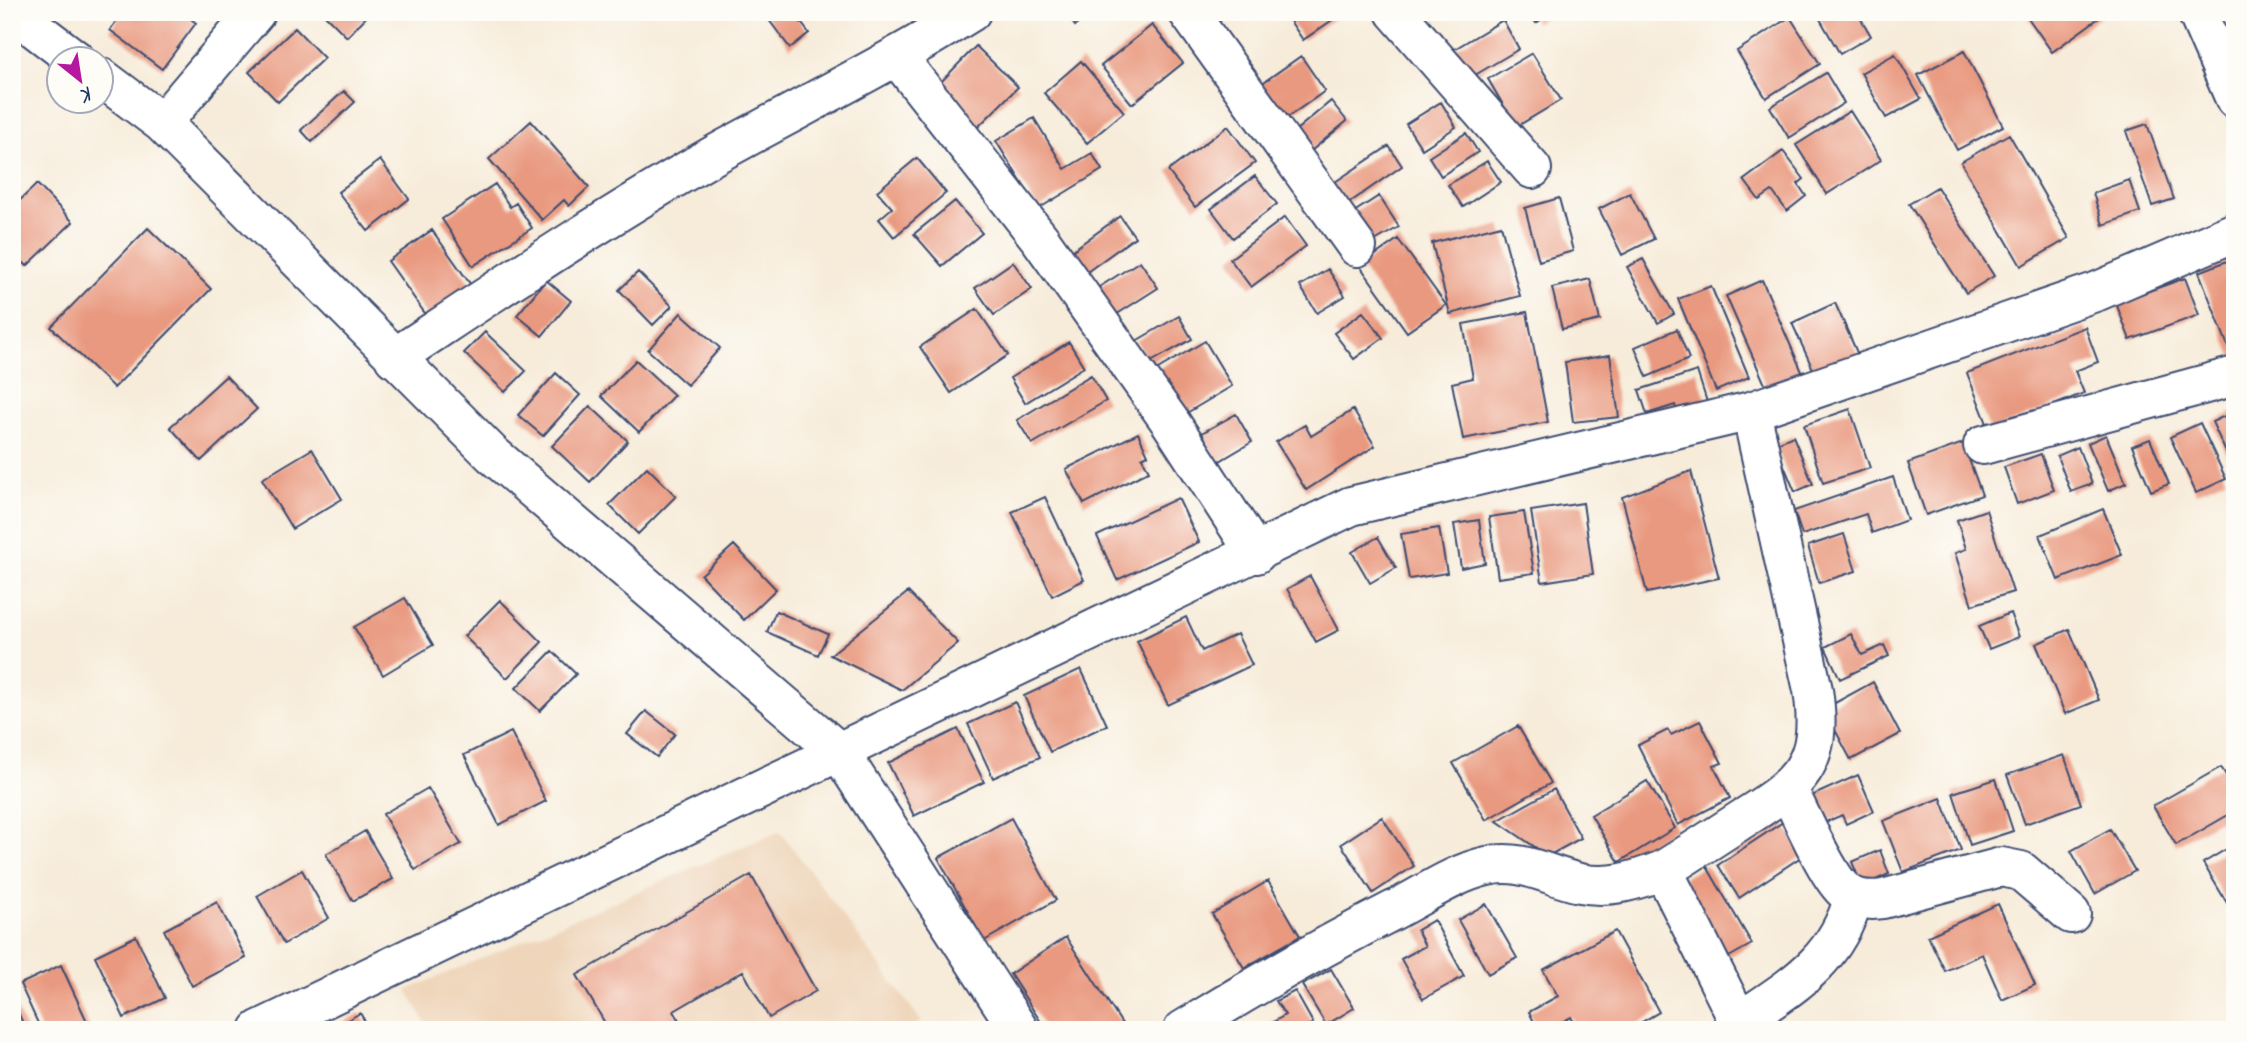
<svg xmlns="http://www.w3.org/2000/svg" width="2247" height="1042" viewBox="0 0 2247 1042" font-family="Caveat,sans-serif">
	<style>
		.built { fill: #efd6bb }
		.building { fill: #e9997f }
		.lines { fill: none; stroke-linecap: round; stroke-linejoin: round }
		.minor-casing { stroke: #3c4b71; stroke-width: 42 }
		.minor { stroke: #fff; stroke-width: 38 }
	</style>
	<rect width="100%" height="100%" fill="#fdfcf7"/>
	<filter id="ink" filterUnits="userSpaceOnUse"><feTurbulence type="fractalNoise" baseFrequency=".0143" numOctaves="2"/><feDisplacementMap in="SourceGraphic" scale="14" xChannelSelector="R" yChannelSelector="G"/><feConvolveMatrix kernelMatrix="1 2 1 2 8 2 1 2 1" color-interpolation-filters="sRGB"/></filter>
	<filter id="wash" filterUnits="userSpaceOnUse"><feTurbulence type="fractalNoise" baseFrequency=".00686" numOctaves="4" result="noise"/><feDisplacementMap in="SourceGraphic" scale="28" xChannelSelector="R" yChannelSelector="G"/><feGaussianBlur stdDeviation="1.57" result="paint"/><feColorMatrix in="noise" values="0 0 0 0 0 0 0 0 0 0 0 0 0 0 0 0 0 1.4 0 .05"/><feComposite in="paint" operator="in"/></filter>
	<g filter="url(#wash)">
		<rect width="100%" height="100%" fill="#f7ecda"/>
		<path class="built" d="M780,831l142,191 -14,8h-478l-23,-40z"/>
		<g id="blocks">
			<path class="building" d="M123,12h59l14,11 -34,46 -52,-39z
				M322,12h49l-24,25z
				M763,12h30l16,21 -19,15z
				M1065,12h28l-18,14z
				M1201,12h33l-25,15z
				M1284,12h60l-41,28z
				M1529,12h23l-16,11z
				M1816,12h41l14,24 -31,18z
				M2024,12h83l-55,40z
				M1790,17l30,47 -54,34 -29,-47z
				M1503,20l16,29 -54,32 -17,-28z
				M1152,25l31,38 -51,41 -31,-38z
				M295,28l29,30 -46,44 -29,-30z
				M976,46l42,41 -43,43 -41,-41z
				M1964,51l39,75 -46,24 -39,-75z
				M1532,53l29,47 -45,27 -28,-48z
				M1895,54l26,45 -35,19 -25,-45z
				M1301,56l24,35 -40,28 -24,-35z
				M1081,61l43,51 -37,31 -43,-50z
				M1826,73l18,30 -55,35 -19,-31z
				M344,91l11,11 -43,40 -11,-12z
				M1331,101l16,20 -36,30 -16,-20z
				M1441,102l15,25 -34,22 -16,-25z
				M1850,111l31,49 -54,34 -31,-49z
				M1034,118l31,51 27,-16 10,17 -64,39 -42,-68z
				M531,121l58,66 -20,19 -5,-6 -22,20 -53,-61z
				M2147,124l27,75 -22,7 -26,-75z
				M1228,126l27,37 -60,44 -27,-36z
				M1466,133l12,19 -37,24 -12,-19z
				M2009,134l60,104 -48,28 -60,-104z
				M1389,146l13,20 -56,39 -14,-21z
				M1783,151l21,28 -6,5 8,12 -19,15 -15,-20 -13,9 -15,-20z
				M917,158l29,35 -52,44 -15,-18 13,-11 -15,-17z
				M380,160l29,39 -41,32 -30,-39z
				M1487,161l14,21 -38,25 -15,-22z
				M1255,176l22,28 -44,34 -22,-29z
				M2129,180l11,32 -37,13 -10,-32z
				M37,184l36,38 -46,44 -15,-15v-43z
				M495,184l15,23 6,-4 16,25 -59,38 -31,-47z
				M1937,187l57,89 -28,17 -57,-89z
				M1630,193l24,46 -32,16 -23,-46z
				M1379,196l20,31 -26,15 -19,-30z
				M1559,198l14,53 -34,10 -14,-53z
				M955,201l27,32 -40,33 -28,-32z
				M1120,216l15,21 -51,37 -15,-21z
				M1285,217l21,29 -55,41 -21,-28z
				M1501,225l19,71 -70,18 -18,-71z
				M148,228l63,61 -97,99 -63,-61z
				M432,230l41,58 -44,31 -41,-58z
				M1398,239l48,66 -39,27 -47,-66z
				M2235,258v106l-36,-92z
				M1643,259l31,55 -16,9 -31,-56z
				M1140,261l18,27 -47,30 -18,-27z
				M1013,262l19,27 -38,26 -19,-27z
				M1328,269l17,27 -28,17 -17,-27z
				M638,272l34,34 -19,19 -34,-35z
				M2185,278l14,37 -69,25 -14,-37z
				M1590,279l10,41 -38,9 -10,-41z
				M546,280l25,21 -29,35 -25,-21z
				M1762,280l41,94 -36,15 -41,-93z
				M1711,286l38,91 -33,14 -38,-92z
				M1835,303l24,54 -43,19 -24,-53z
				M977,309l31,46 -57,38 -31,-46z
				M1363,312l20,26 -29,21 -20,-26z
				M1527,312l21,110 -85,17 -11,-56 21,-5 -10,-54z
				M681,313l39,35 -33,37 -39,-35z
				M1179,316l13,23 -43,24 -13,-22z
				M2085,327l13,35 -23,9 9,22 -94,38 -23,-58z
				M1677,329l12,30 -42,18 -12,-30z
				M485,332l41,39 -21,21 -41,-39z
				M1205,341l27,45 -52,31 -27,-45z
				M1069,342l15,25 -59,36 -15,-25z
				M1610,355l9,62 -46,5 -8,-60z
				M636,360l38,35 -35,37 -38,-36z
				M1697,371l10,31 -30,10 -2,-7 -28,9 -8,-24z
				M556,373l24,22 -37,41 -25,-21z
				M1091,375l15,26 -74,43 -15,-24z
				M226,376l31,33 -56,52 -31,-34z
				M590,406l38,35 -38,41 -38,-36z
				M1850,409l20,59 -47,15 -19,-58z
				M1353,410l22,36 -69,44 -30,-48 29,-17 6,11z
				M2235,411v61l-23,-50z
				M1236,414l16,28 -34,20 -16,-29z
				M2200,423l26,56 -30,14 -26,-56z
				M1138,433l10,22 -6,3 7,13 -65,33 -18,-35z
				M2106,435l20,48 -18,8 -20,-48z
				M1793,436l20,48 -18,8 -20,-48z
				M2150,439l19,45 -18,7 -19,-45z
				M1963,443l19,52 -56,20 -18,-52z
				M2078,447l14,37 -21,8 -14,-36z
				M312,449l30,50 -50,30 -30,-50z
				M2041,454l13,36 -37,14 -13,-37z
				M647,467l29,29 -38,38 -29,-29z
				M1691,471l28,107 -72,15 -25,-96z
				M1893,477l14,43 -35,13 -6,-19 -64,21 -8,-24z
				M1045,497l39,83 -32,16 -40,-84z
				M1178,498l21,44 -82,38 -20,-44z
				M1583,503l10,71 -51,8 -11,-71z
				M2103,509l19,46 -64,25 -18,-45z
				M1986,510l27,82 -41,13 -17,-52 11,-4 -9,-29z
				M1524,512l10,61 -36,5 -9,-61z
				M1479,520l6,43 -24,5 -7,-44z
				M1439,528l8,45 -38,6 -8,-45z
				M1844,534l12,37 -37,12 -11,-37z
				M1378,537l18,31 -26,15 -18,-31z
				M734,545l42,44 -32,31 -43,-45z
				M1310,576l29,54 -23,12 -29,-53z
				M908,592l50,51 -56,47 -72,-35z
				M405,598l28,47 -50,30 -29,-48z
				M500,600l42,42 -35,36 -43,-42z
				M776,611l52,23 -10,21 -51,-23z
				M2010,613l9,24 -30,12 -10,-23z
				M1186,617l16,34 35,-17 15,31 -84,40 -31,-64z
				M2069,629l30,71 -34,14 -29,-70z
				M1851,634l11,21 22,-10 5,11 -49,23 -15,-32z
				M552,651l24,23 -36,37 -24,-23z
				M1081,669l26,56 -57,27 -26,-56z
				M1873,682l27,52 -49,26 -27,-51z
				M1015,702l25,55 -47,21 -25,-54z
				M646,711l29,23 -18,23 -30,-23z
				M1700,721l22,42 -8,3 16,32 -52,27 -40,-80 30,-15 3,5z
				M1518,726l33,57 -65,37 -33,-57z
				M958,729l26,53 -70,34 -26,-53z
				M511,732l35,69 -47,24 -35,-70z
				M2064,755l17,49 -56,20 -18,-49z
				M2221,767l14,23v21l-59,34 -23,-39z
				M1858,775l16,36 -28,13 -4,-9 -23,10 -12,-27z
				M1996,779l17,52 -43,14 -17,-52z
				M1647,781l28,47 -56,34 -28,-47z
				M428,788l33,56 -46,26 -32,-56z
				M1554,789l27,49 -33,18 -51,-35z
				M1941,798l20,52 -58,22 -20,-51z
				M1382,817l32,49 -41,27 -32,-49z
				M1011,818l45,82 -72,41 -46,-83z
				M1783,822l21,33 -65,43 -21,-33z
				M2110,829l25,42 -40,23 -24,-43z
				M365,831l28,48 -40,22 -27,-47z
				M2235,844v68l-2,1 -30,-50z
				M1880,850l9,24 -27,12 -10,-24z
				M1706,865l46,79 -23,13 -46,-79z
				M302,870l27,48 -45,26 -27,-48z
				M751,875l65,116 -47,27 -26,-47 -69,40 11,19h-76l-32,-55z
				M1268,881l32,55 -56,32 -32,-54z
				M217,902l29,56 -54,28 -28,-56z
				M1486,904l31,54 -29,16 -30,-54z
				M1998,904l37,81 -33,15 -20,-46 -37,17 -17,-35z
				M1434,920l30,56 -41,23 -22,-40 24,-13 -8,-16z
				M1615,931l44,81 -31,18h-50l-7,-13 -24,13h-9l-9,-18 29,-16 -15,-26z
				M136,936l29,62 -41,20 -29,-62z
				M1066,937l60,93h-80l-36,-56z
				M61,965l30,65h-50l-21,-46z
				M1331,969l23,39 -28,17 -24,-40z
				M1295,991l18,32 -12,7h-27l-4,-6 15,-9 -9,-14z
				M17,1010l9,20h-14v-18z
				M360,1013l10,17h-39z"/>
		</g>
	</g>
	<g filter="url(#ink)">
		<use href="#blocks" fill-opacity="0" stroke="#3c4b71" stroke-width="2"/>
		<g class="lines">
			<g class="minor-casing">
				<path id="minor" d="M13,12l63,48
					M1188,12l169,235
					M1395,12l137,157
					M2197,12l38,87
					M898,58l142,181 131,184 85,131
					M102,78l60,45 330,331 348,299 179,277
					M162,123l94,-111
					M394,358c106,-70 211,-141 322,-204 85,-47 172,-90 255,-142
					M1983,445l252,-69
					M1788,790c13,24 39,87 58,102 11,8 24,9 37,7l118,-32 20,4 50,43
					M1663,870c26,-16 52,-33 78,-50 59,-37 83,-55 72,-130l-62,-279
					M1739,1022c54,-37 96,-59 115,-125
					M259,1030l1092,-524 400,-95 347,-120 137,-59
					M1183,1030c69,-43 141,-84 213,-121 29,-15 59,-36 91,-43 35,-8 61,10 93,17 30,6 55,-2 83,-13l80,160"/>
			</g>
			<use href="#minor" class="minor"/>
		</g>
	</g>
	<rect width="2247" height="1042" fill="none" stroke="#fdfcf7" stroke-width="42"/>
	<g transform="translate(80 80) rotate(150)"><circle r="33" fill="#fdfcf7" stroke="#a3aaba" stroke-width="2"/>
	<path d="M0-5L12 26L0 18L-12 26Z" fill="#b5179e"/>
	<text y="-10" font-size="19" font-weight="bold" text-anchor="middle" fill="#1b2f5e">K</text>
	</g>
</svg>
